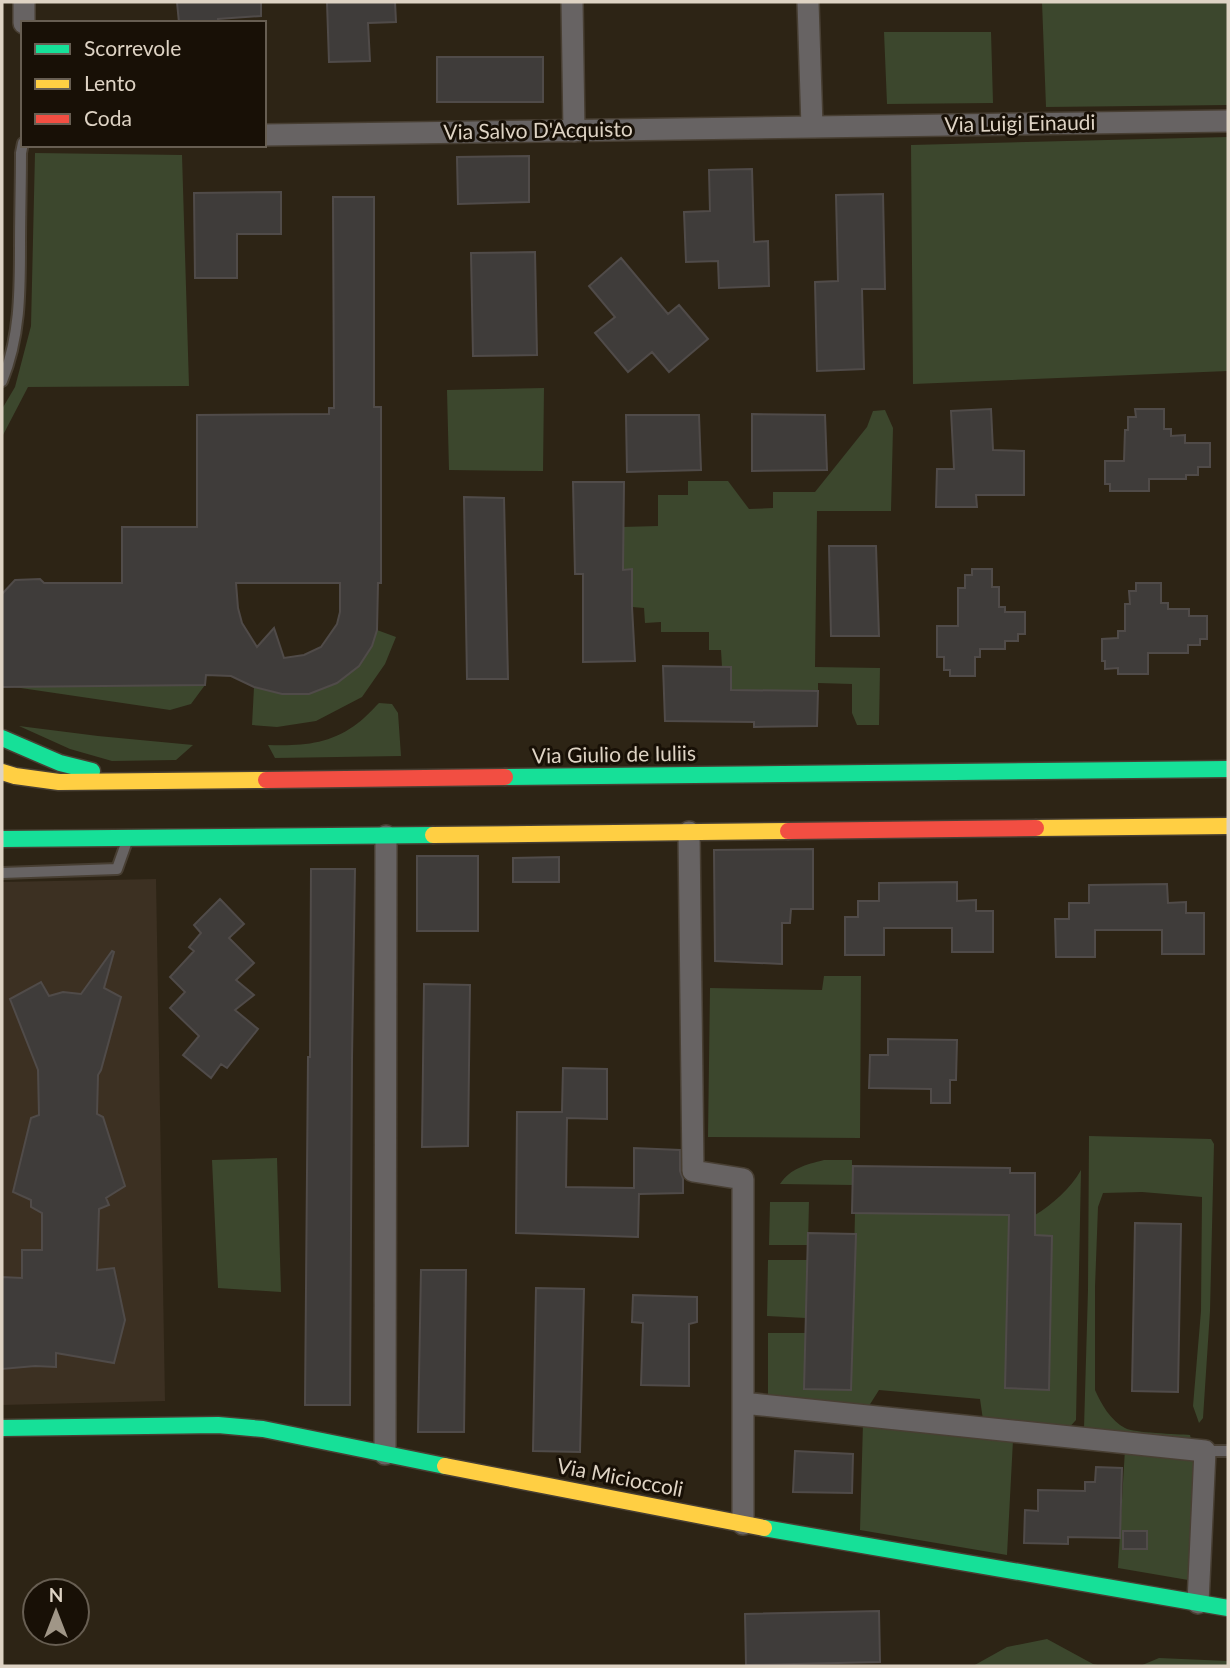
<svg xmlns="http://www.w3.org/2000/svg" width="1230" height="1668" viewBox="0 0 1230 1668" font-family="Lato,sans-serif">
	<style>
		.education { fill: #3c3022 }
		.green { fill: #3c472d }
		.building { fill: #3f3c3a; stroke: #504b49; stroke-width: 2; fill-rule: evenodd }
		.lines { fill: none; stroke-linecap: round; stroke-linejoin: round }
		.lane-casing { stroke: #483f33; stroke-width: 14 }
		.street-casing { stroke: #483f33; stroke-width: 24 }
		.fast-casing { stroke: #483f33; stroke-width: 19 }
		.slow-casing { stroke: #483f33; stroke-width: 19 }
		.jam-casing { stroke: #483f33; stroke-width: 19 }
		.lane { stroke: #676363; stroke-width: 10 }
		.street { stroke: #676363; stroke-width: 21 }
		.fast { stroke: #16e098; stroke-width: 16 }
		.slow { stroke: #ffcf43; stroke-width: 16 }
		.jam { stroke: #f24e42; stroke-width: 16 }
		.labels { text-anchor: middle; stroke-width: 6; stroke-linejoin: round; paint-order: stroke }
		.street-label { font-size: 21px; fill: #ded3c4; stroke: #181006 }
	</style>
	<rect width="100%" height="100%" fill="#2d2415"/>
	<path class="education" d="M156,879l9,522 -163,4v-523z"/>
	<path class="green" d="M1042,2h186v103l-182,2z
		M884,32h107l2,71 -106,1z
		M1228,137v234l-315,13 -2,-239z
		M35,153l147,2 7,231 -161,1 -26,50v-28l13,-22 16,-61z
		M544,388l-1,83 -94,-1 -2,-80z
		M885,410l8,18 -2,83h-74l-2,156 65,1 -1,57h-22l-5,-12v-29l-34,-1v8h-87v-23l-9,-1 -1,-17h-12v-18h-48v-10l-16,1 -1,-15 -12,-1 -1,-38 -8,1 -1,-43 36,-1v-31h30v-14h40l21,28 24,-1v-16h42l52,-65 6,-16z
		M377,630l19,7 -11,27 -23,33 -46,24 -39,6 -25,-2 2,-38 28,7h27l28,-11 22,-17z
		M205,685l-14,19 -21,6 -156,-23z
		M379,703l13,1 6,9 3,43 -126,2 -7,-13c31,1 59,0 86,-19 9,-6 17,-15 25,-23z
		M19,726l79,10 95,9 -17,15 -64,1 -42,-12z
		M824,976h37l-1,162 -152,-1 2,-149 112,2z
		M1089,1136l122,3 3,5 -4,167 -7,107 -4,5 -6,-17 8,-95 1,-114 -60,-5 -39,1 -5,14 -3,80v103c6,14 16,31 30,38 9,5 52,6 65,7l2,7 -105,-9 -3,-5 4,-138z
		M277,1158l4,134 -63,-4 -6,-128z
		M824,1160h28v25l-72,-1c11,-16 25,-19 44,-24z
		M1081,1170l-5,250 -10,11 -83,-11 -3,-21 -101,-9 -12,19 -99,-13v-63h38l-2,56 47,1 4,-177 180,2c17,-10 36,-27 46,-45z
		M770,1202h39l-1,43h-39z
		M768,1260h40l-2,58 -39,-2z
		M863,1423l150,17 -6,115 -147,-25z
		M1125,1449l74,7 -5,125 -76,-13z
		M1047,1639l46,25 10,2h-130l34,-19z
		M1159,1658l69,3v5h-88z"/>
	<path class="building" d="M177,2h84v14l-43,3v4h-39z
		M327,2h68l1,20 -28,1 2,38 -41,1z
		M437,57h106v45h-106z
		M529,156v46l-71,2 -1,-47z
		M752,169l2,73 14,-1 1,45 -50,2 -1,-27 -32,1 -2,-50 26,-1 -1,-41z
		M281,192v42h-44v44h-42l-1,-85z
		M883,194l2,95h-23l2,80 -47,2 -2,-89 23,-1 -2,-86z
		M333,197h41v210h7v176h-3l-1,47 -5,16 -13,20 -22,17 -28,11h-27l-28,-7 -23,-11 -25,-1 -1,10 -203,2v-93l13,-14 25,-1 4,4h78v-56h75v-112l132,-1v-6h5zM236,583h104v29l-3,12 -16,23 -17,8 -20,3 -10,-30 -17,19 -15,-24 -4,-15z
		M535,252l2,103 -64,1 -2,-103z
		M621,258l47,56 11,-9 29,34 -39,33 -17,-20 -24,20 -33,-39 20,-16 -26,-31z
		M991,409l2,41 31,1v44h-48l1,12h-41l1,-38h17l-3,-58z
		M1135,409h29v20h7v7l14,-1v8h25v24h-12v8h-12v4h-37v12h-39v-7h-5v-23h19l1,-31h3v-13h8z
		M752,414l73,1 2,55 -75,1z
		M626,415h73l2,55 -74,2z
		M573,482h51l-1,88 9,-1v38l3,54 -52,1v-88h-8z
		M464,497l40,1 4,181h-41z
		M829,546h47l3,90h-48z
		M972,569h20v18h7v20h6v5h20v22h-7v7h-13v8h-25v8h-5v19h-25v-6h-6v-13h-7v-31h21v-38h7v-13h7z
		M1136,583h25v20h7v6h21v7h18v23h-7v6h-12v8h-40v21h-30v-6l-13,1v-8h-3v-22l16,-1v-7h7v-27h5l-1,-13h7z
		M663,666l68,1v23l87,1 -1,35 -63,1v-5l-89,-1z
		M813,849v60h-22l-1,14h-8v41l-67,-3 -1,-111z
		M417,856h61v75h-61z
		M559,857v25h-46v-24z
		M311,869h44l-3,189 -2,347h-45l3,-348h2z
		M957,882v19l19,-1v11h17v41h-41v-24h-68v27h-39v-38h13v-16h21v-18z
		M1167,884l1,19 18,-1v11h18v41h-42v-24h-67v27h-39l-1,-38h14v-16h20v-18z
		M220,899l24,25 -15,14 25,25 -18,17 18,15 -19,15 23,19 -31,39 -6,-4 -10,14 -28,-23 16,-19 -29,-28 15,-16 -15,-15 24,-26 -5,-4 12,-14 -7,-8z
		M112,951l2,1 -10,36 17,9 -20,73 -3,5 -1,39 6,3 22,69 -19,12 3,7 -10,4 -2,61 17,-2 11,52 -11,43 -58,-10v14l-21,-1 -33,3v-92l20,1v-28h20v-37l-11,-6v-7l-18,-8 18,-74 8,-3 -1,-45 -28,-71 31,-17 8,14 14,-4 18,2z
		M424,984l46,1 -2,161 -46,1z
		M888,1039l69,1 -1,40h-6v23h-19v-14l-62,-1 1,-33h18z
		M563,1068l44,1v50l-40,-1 -1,69 68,1v-40l46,2v21l3,8v14l-44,1 -1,43 -122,-4 1,-121h45z
		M853,1166l157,2v5h25v62l17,1 -3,154 -44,-2 4,-173 -157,-2z
		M1135,1223l46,1 -3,168 -46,-1z
		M808,1233l48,1 -5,156 -47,-1z
		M421,1270h45l-2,162h-46z
		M536,1288l48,1 -4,163 -47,-1z
		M633,1295l64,2v25l-8,2v62l-48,-1 2,-62 -11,-1z
		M795,1451l58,3 -1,39 -59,-1z
		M1096,1467l26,1 -2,70 -52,-1v7l-44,-1 1,-33 13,1v-21l47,1v-9h10z
		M1123,1531h24v18h-24z
		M879,1611l1,51 -134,3 -1,-51z"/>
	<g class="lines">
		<g class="lane-casing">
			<path id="lane" d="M2,381c18,-43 18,-89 18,-135 0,-31 1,-62 1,-93l2,-10
				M2,873l115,-4 10,-28
				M1205,1451h23"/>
		</g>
		<g class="street-casing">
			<path id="street" d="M24,2v21
				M572,2l2,129
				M808,2l4,125
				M264,135l964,-14
				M689,832l4,339 50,8v345
				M743,1403l462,48 -7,152
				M385,1454l1,-618"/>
		</g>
		<g class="fast-casing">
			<path id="fast" d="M2,738l58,25 32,8
				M505,777l723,-8
				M2,839l431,-4
				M2,1428l216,-3 45,4 182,37
				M764,1528l464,80"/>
		</g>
		<g class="slow-casing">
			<path id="slow" d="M2,772l13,4 44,6 207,-2
				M1036,828l192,-2
				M433,835l355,-4
				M445,1466l319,62"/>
		</g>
		<g class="jam-casing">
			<path id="jam" d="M266,780l239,-3
				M788,831l248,-3"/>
		</g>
		<use href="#lane" class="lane"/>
		<use href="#street" class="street"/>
		<use href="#fast" class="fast"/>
		<use href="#slow" class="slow"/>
		<use href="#jam" class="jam"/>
	</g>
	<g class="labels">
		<g class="street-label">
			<text transform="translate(1020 124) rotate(-1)" y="7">Via Luigi Einaudi</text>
			<text transform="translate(538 131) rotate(-1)" y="7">Via Salvo D'Acquisto</text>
			<text transform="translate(614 755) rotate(-1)" y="7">Via Giulio de Iuliis</text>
			<text transform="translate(620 1478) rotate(11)" y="7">Via Micioccoli</text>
		</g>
	</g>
	<rect width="1230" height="1668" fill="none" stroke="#ded3c4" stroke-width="7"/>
	<rect x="21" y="21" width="245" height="126" fill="#181006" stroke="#675e52" stroke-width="2"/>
	<rect x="35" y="44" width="35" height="10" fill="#16e098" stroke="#675e52" stroke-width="2"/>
	<text x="84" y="56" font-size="21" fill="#ded3c4">Scorrevole</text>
	<rect x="35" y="79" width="35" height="10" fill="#ffcf43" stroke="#675e52" stroke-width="2"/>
	<text x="84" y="91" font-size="21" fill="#ded3c4">Lento</text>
	<rect x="35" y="114" width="35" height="10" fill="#f24e42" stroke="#675e52" stroke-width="2"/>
	<text x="84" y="126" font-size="21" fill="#ded3c4">Coda</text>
	<g transform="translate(56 1612)"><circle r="33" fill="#181006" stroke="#675e52" stroke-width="2"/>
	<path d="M0-5L12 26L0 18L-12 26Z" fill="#a09687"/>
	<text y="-10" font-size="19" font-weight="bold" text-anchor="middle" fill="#ded3c4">N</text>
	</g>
</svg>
